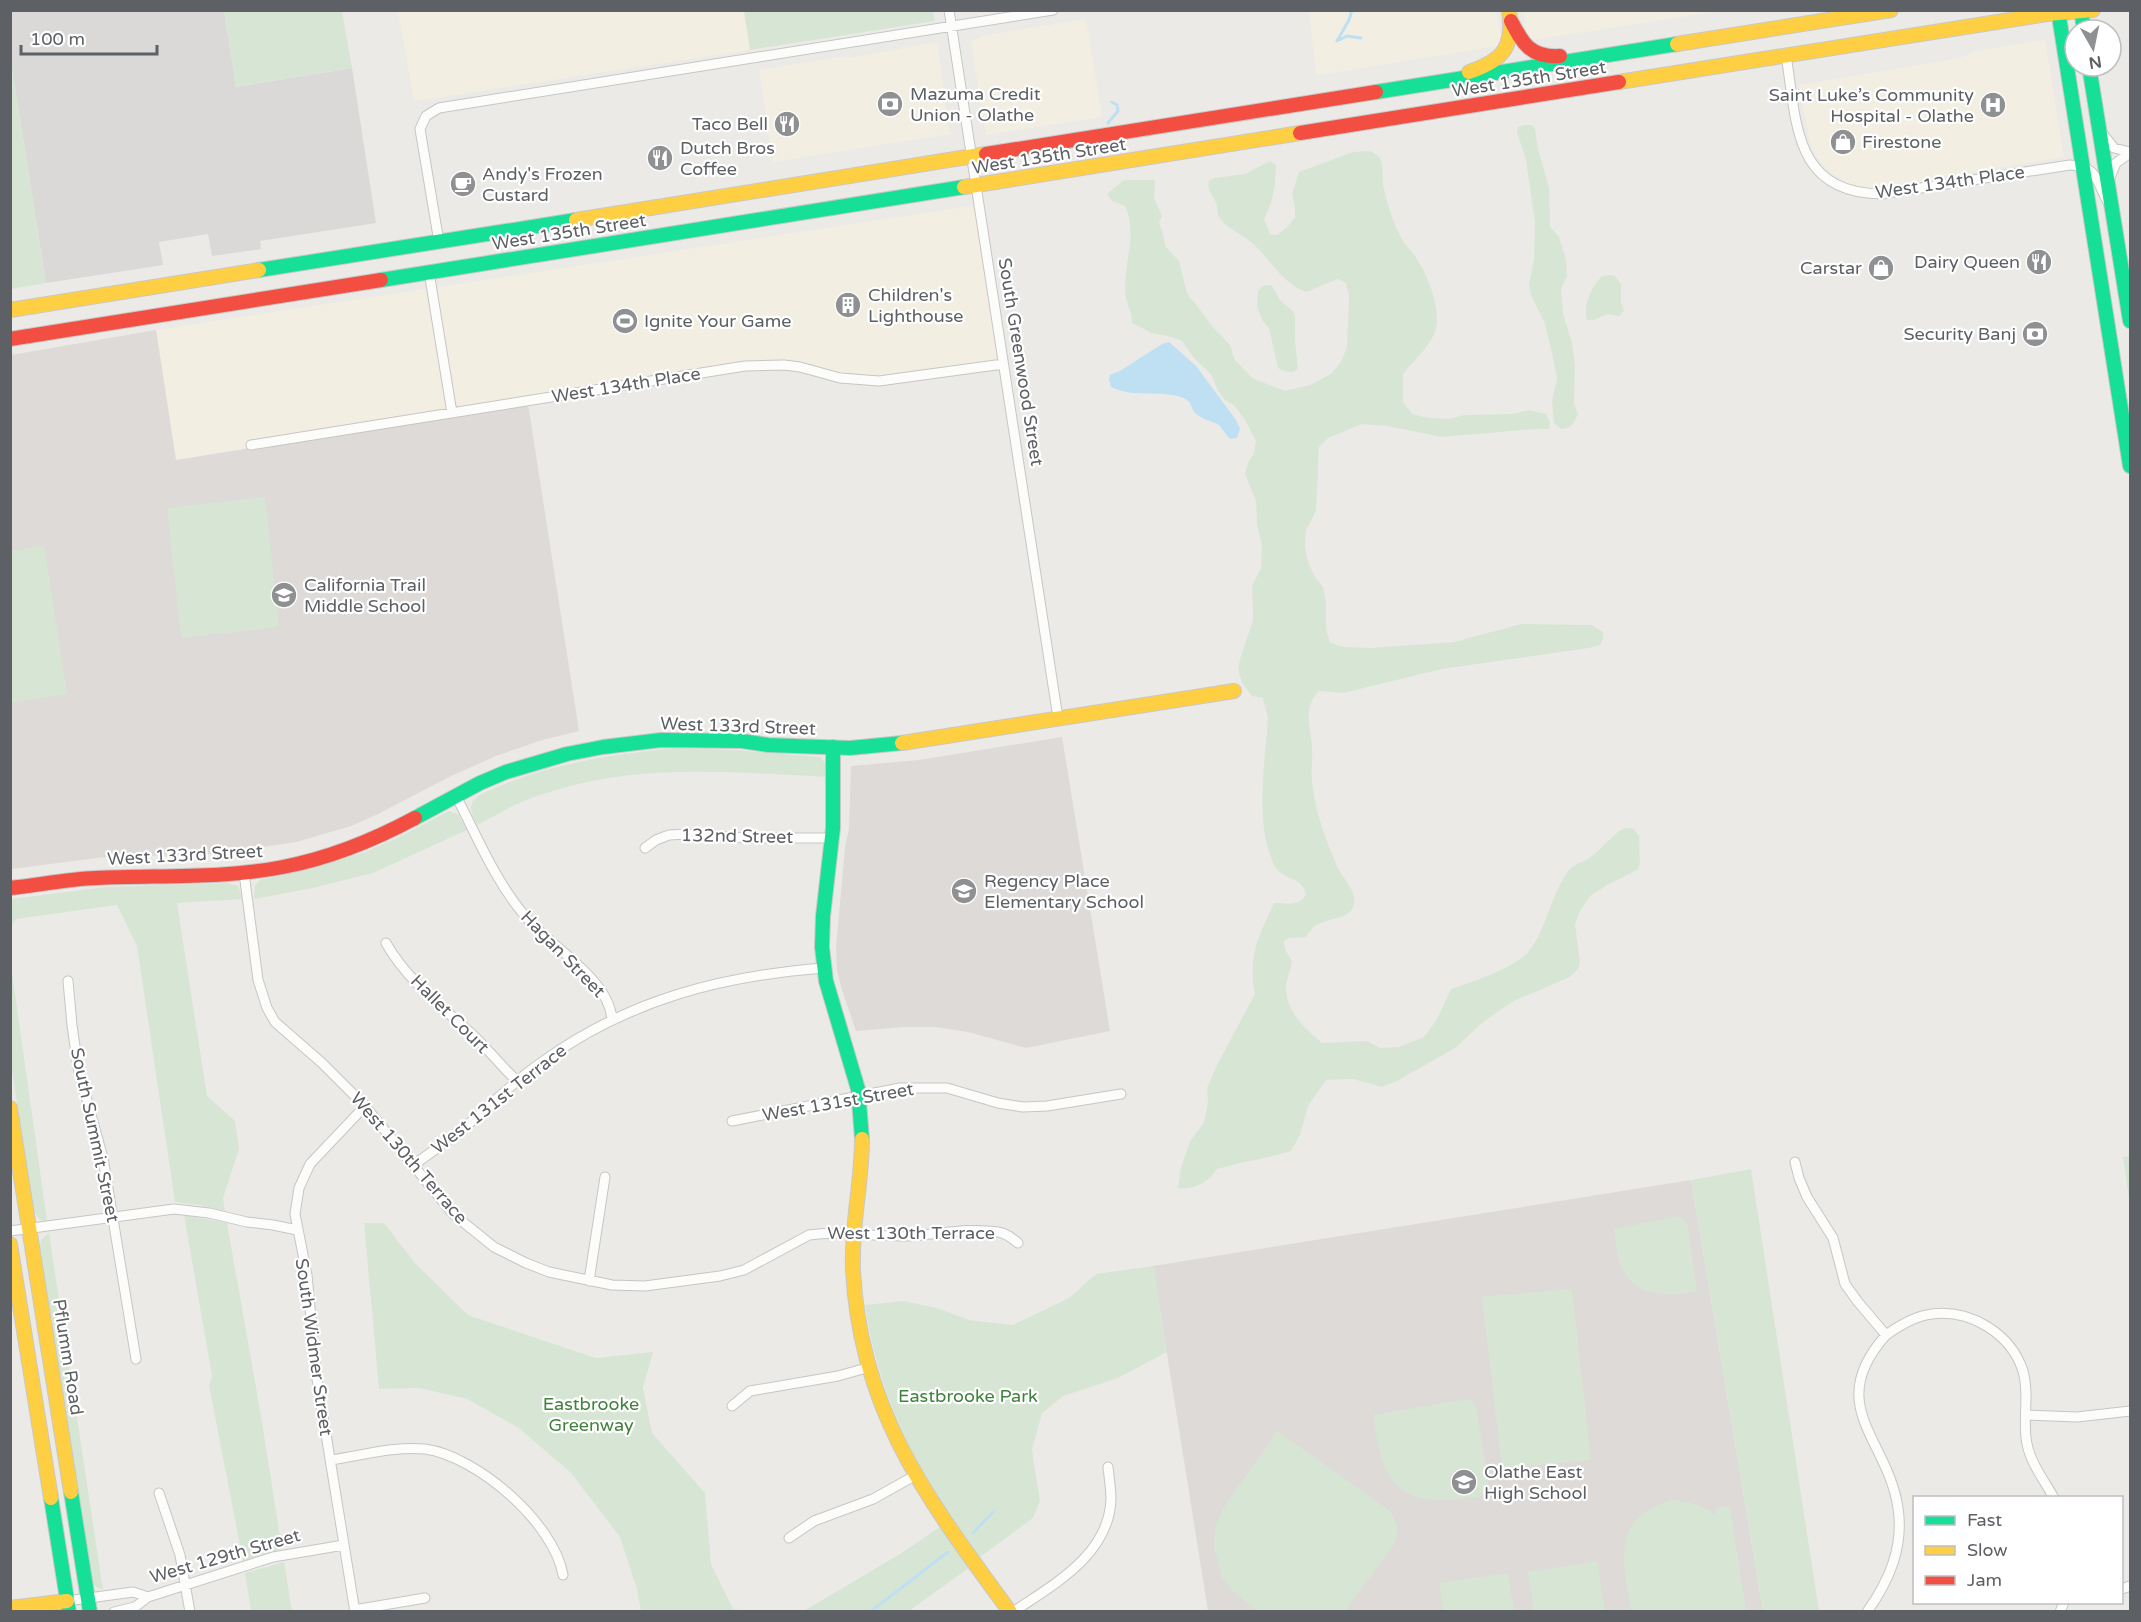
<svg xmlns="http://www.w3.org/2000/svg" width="2141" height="1622" viewBox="0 0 2141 1622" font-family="'Varela Round',sans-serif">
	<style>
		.commercial { fill: #f3eee2 }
		.industrial { fill: #dbd9d7 }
		.education { fill: #dddad7 }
		.green { fill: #d7e6d4 }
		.water { fill: #bfe0f2 }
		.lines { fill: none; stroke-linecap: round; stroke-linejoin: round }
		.stream { stroke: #bfe0f2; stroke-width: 3 }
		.street-casing { stroke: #c6c6c6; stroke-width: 11 }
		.fast-casing { stroke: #c8c8c8; stroke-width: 16 }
		.slow-casing { stroke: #c8c8c8; stroke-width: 16 }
		.jam-casing { stroke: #c8c8c8; stroke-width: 16 }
		.street { stroke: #fcfcfb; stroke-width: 9 }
		.fast { stroke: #16e098; stroke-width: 14 }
		.slow { stroke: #ffcf43; stroke-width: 14 }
		.jam { stroke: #f24e42; stroke-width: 14 }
		.labels { text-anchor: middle; stroke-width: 4.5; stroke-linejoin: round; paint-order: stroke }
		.street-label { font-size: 18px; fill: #5d6064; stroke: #fff }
		.poi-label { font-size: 18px; fill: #5d6064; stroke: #fff; text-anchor: start }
		.park-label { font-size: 18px; fill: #41813e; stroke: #fff }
	</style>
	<rect width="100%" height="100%" fill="#ebeae7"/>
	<path class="commercial" d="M398,11h346l6,39 -336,51z
		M1309,11h188l4,26 -4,9 -178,29 -3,-2z
		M1523,11v-1l197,1 -187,29 -7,-8z
		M1086,19l16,98 -116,18 -15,-93 11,-6z
		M2045,40l19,117 -191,31 -24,-4 -18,-11 -13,-14 -7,-12 -12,-62 139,-23 24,-5 14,-6z
		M937,42l13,92 -177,28 -14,-92 82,-13 8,1z
		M978,205l25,159 -124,17 -79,-14 -79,2 -545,91 -20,-130z"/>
	<path class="industrial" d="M10,11h214l12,76 116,-19 24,155 -116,18 1,8 -49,7 -4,-22 -49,8 4,23 -117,18 -35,-220z"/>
	<path class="education" d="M156,330l20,130 352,-56 51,327 -37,9 -46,16 -47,21 -71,37 -27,12 -55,16 -81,12 -110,3 -94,12v-514z
		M1062,737l48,294 -84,17 -58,-16 -32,-5h-33l-47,4 -14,-41 -5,-20 -1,-22 9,-101 4,-18 2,-63 68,-6z
		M1691,1180l72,431h-555l-55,-345z"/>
	<path class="green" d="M224,11h118l10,57 -116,19z
		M744,11h189l2,10 -185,29z
		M11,62l35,221 -35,6h-1z
		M1523,125h9l3,3 3,21 11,38 1,40 9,10 7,23 1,16 -6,13 2,25 9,29 3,22 -1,39 4,10c-4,9 -7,15 -17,15l-7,-6 -2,-22 5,-22 -4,-21 -8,-34 -14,-29 -2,-10 5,-26 1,-37 -9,-62 -9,-28 1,-5z
		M1369,151c20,7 11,21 15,38 4,18 10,36 19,52 4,6 10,12 14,18 11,17 20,41 20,61 0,22 -22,38 -34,54v28l9,12 16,4 21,1 15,-4 48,-1 17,-4 17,4 4,8 -1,7h-13l-95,8 -54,-11 -25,-2 -34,14 -9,9 -3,64 -10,19 -1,17 3,15 7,15 8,10 3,16v26l4,14 14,4 27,1 83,-6 67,-18 71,1 11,7v7l-3,6 -11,3 -147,21 -99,24 -24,-2c-17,18 -8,34 -7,56 1,11 -1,22 0,33 2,29 13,57 24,84 5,13 22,27 18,41 -4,15 -29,13 -39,21 -4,3 -7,8 -9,11l-17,1 -5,3 1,8 7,12c-1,10 -6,18 -6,28 1,24 19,39 36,54l45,-2 14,7 18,-1 25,-10 12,-16 15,-32c19,-6 66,-22 78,-38 19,-24 22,-59 41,-82 5,-5 10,-6 16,-9 8,-4 15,-12 21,-18 9,-7 14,-17 27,-13l5,7 1,29 -3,5 -30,15 -17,11 -10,15 -5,13 5,38 -2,7 -8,8 -58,25 -29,20 -28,26 -58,33 -15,6 -29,-8 -27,1 -18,26 -8,29 -9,16c-25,8 -50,11 -74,18 -9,13 -22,21 -39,19l3,-20 9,-27 14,-18 4,-21 -1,-14 10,-23 38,-71c-8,-36 4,-59 19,-91 14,0 23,4 32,-8 -3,-19 -24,-14 -32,-30 -20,-44 -9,-99 -6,-147l-5,-20 -11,-2 -10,-13 -4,-14 3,-13 12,-36 -1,-34 9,-18 1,-22 -5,-21 -1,-24 -11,-27 3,-11 6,-10 2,-12 -12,-23 -10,-13 -9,-5 -7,-9 -7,-17 -16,-15 -13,-18 -11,-4 -19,-4 -20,-10c1,-12 -7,-20 -7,-32 -1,-29 13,-58 0,-85l-13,-5 -5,-7 17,-14h31l-1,18 8,18 -3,6 5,15 1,9 14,15 8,32 26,34 17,18 5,15 17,18 33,13 25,-6 21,-11 10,-12 6,-15 2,-52 -3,-12 -8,-4 -32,13c-25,-9 -36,-34 -55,-50 -10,-8 -23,-13 -31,-23 -3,-4 -2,-7 -3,-13 -2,-10 -11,-14 -8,-26l5,-2 31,-4 25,-13 6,4 -1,20 -4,18 -7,16 6,15 7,1 10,-8 8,-9v-11l-3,-13 7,-22 54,-20z
		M1610,275l5,1 6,8v18l3,9 -5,5 -12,-2 -13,6h-7c-4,-17 4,-32 15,-44z
		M1266,285l6,1 8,14 13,11 2,6v24l3,27c-5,7 -13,4 -20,0l-9,-40 -7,-8 -5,-14 1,-15 3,-4z
		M265,497l14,130 -98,11 -14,-130z
		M44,545l23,149 -56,9v-152z
		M677,748l58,2 85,7 6,7 2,13c-106,-5 -200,-16 -302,23 -17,7 -33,17 -49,25 -3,-7 -8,-14 -5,-22 3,-8 16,-12 23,-15 58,-25 119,-34 182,-40z
		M449,811l9,3 9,16 -94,43 -60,15 -59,11 1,-14 5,-5 33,-7 72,-21 34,-15z
		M228,883l10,3 5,13 -66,4 30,193 28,25 4,28 -16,49 2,13 -25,-6 -25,-3 -38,-256 -20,-41 -101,14 -5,8v-28l95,-12z
		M11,965l36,256 -7,-1 -6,-8 -23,-148z
		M2130,1156v42h-1l-6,-41z
		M1751,1169l68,442h-56l-72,-431z
		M184,1215l43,8 33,187 22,139 -39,12 -34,-176 3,-9z
		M1678,1216l9,7 10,68c-22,5 -56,7 -71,-16 -9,-12 -10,-31 -12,-46z
		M364,1223h20l31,40 53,52 128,43 57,-6 -10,36 9,45 53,60 6,71 22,45 20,2h-112l-4,-22 -17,-52 -49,-64 -52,-45 -52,-29 -48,-11 -40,1z
		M49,1233l54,357 -8,-4 -3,-6 -52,-334 1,-6z
		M1153,1266l14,86 -49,26 -55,18 -21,17 -10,37 8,51 -7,17 -53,39c-59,-82 -100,-150 -115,-252l38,-4 34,7 32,12 44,5 56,-27 27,-24z
		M1572,1289l19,171 -89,8 -20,-171z
		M1469,1399l7,6 14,90c-39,5 -87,17 -106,-30 -6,-16 -8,-34 -11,-50z
		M1277,1431l112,79c8,12 11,20 5,34l-49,67h-88l-25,-21 -10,-13 -8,-30 1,-19 7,-18z
		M1671,1500c17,1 30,5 45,15l-1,-7 15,-2 16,105h-115c-8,-49 -21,-92 40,-111z
		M940,1527l30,40 -61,44 -107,1 98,-58z
		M1597,1561l8,50h-71l-6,-39z
		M284,1562l8,49h-41l-6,-38z
		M1508,1573l6,38h-71l-4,-28z"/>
	<path class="water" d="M1169,342l27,24 40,54 4,9 -3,9 -7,1 -12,-15c-8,-3 -20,-6 -25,-14 -3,-6 -3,-10 -12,-13 -22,-7 -49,1 -70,-10l-2,-8 1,-4 10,-4 42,-27z"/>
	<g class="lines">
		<path class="stream" d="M1339,40l8,-4 14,2
			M1337,41l12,-21 3,-10
			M1108,123l10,-12 -1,-6 -5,-3
			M973,1533l20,-21
			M870,1612l78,-60"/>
		<g class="street-casing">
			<path id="street" d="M949,10l109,708
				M1786,55c11,68 7,138 96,139l188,-29c29,2 25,15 38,37
				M2102,133l12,15 16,4
				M2109,180l7,-17 14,-10
				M439,242l-19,-113 6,-13 13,-8 614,-98
				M429,272l23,141
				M251,445l494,-79 39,-1 16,2 40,11 39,3 124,-17
				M456,796c21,40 39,85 69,120 24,30 85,63 87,104
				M645,848l11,-8 13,-5 17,-1 59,4h87
				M244,873l14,107 9,28 8,14 47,41 43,43 88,108 41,33 32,16 23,9 63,13 33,1 75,-10 24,-6 65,-35c32,-5 64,2 97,1 31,-1 61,-9 92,-4 8,1 14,6 20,11
				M386,943c20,36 56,64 86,91 16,15 29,32 45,47
				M68,981l4,44 6,43 25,90 33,201
				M732,1121l168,-33h47l51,15 25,4 24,-1 74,-12
				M1795,1162l4,16 8,19 26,41 12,46 13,18 28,33c-63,71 2,104 12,173 6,39 -9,73 -31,104
				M414,1165c17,-13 35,-25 51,-38 26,-22 49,-46 77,-65 86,-62 178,-86 282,-94
				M10,1231l164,-22 35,4 38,9 26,3 24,5
				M589,1281l16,-104
				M1886,1335c14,-10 29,-19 46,-21 39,-5 79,20 91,57 7,24 -1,49 4,73 4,20 17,36 27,54
				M732,1406l18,-15 88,-15 32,-9
				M2026,1415l51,2 53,-6
				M330,1460c30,-4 64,-14 95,-11 52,7 129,74 138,126
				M159,1493l21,62 10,57
				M789,1538l25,-17 59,-22 43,-24
				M2122,1589l8,-3
				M67,1601l66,-9 15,5 125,-40 71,-12
				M354,1610l71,-12
				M114,1612l21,-5 13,-10
				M355,1612l-39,-239 -9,-98 -12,-61 4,-26 11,-24 55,-58
				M1013,1612c41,-28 96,-57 98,-113 0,-10 -2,-22 -3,-32
				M2060,1612l4,-10"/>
		</g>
		<g class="fast-casing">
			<path id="fast" d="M2058,10l72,456
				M2081,10l3,20
				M2089,66l41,255
				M1376,92l301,-48
				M259,270l317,-50
				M381,280l583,-93
				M833,747v81l-10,88 -1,31 4,34 32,108 4,50
				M415,818l65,-35 26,-11 61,-18 36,-7 58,-7 81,1 26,4 82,3 52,-5
				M71,1492l19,120
				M51,1498l18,114"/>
		</g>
		<g class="slow-casing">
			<path id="slow" d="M1677,44l214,-34
				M1469,72c35,-12 45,-25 40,-62
				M1619,82l428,-68 46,-4
				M964,187l336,-54
				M576,220l410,-66
				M10,310l249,-40
				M902,743l332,-52
				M10,1108l61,384
				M862,1139c0,44 -11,87 -9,131 7,143 77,232 157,342
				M10,1244l41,254
				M10,1608l57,-7"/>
		</g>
		<g class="jam-casing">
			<path id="jam" d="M1511,21c12,23 20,37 49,35
				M1300,133l319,-51
				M986,154l390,-62
				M10,339l371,-59
				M10,888c29,-3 58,-9 86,-10 62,-3 126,1 187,-11 47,-9 91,-27 132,-49"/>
		</g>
		<use href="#street" class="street"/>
		<use href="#fast" class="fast"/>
		<use href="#slow" class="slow"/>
		<use href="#jam" class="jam"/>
	</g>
	<defs>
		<g id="bank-disc" transform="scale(1.35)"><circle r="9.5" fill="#8f9092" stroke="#fff"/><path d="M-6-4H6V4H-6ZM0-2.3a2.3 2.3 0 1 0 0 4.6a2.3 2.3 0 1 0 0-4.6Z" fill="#fff"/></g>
		<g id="hospital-disc" transform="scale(1.35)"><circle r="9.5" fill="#8f9092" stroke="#fff"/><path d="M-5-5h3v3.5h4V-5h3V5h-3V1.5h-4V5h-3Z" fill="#fff"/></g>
		<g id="restaurant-disc" transform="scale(1.35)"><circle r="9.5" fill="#8f9092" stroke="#fff"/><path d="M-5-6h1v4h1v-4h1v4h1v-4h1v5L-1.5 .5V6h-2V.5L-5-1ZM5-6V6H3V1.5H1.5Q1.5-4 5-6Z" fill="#fff"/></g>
		<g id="shop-disc" transform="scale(1.35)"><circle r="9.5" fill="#8f9092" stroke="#fff"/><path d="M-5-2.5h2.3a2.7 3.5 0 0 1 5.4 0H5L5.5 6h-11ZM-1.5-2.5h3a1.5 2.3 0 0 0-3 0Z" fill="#fff"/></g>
		<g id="cafe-disc" transform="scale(1.35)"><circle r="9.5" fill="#8f9092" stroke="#fff"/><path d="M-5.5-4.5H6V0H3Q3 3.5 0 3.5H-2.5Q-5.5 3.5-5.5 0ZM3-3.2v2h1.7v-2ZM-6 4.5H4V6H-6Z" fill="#fff"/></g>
		<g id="building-disc" transform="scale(1.35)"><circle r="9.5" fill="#8f9092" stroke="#fff"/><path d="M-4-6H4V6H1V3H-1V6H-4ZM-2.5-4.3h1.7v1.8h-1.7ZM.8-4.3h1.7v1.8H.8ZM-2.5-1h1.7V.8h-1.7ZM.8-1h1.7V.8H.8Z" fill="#fff"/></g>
		<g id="stadium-disc" transform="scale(1.35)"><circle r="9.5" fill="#8f9092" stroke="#fff"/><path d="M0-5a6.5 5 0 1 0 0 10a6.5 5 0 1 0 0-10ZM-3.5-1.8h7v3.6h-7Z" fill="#fff"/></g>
		<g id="school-disc" transform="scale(1.35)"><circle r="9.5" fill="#8f9092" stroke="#fff"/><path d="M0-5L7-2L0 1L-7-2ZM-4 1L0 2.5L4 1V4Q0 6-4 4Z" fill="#fff"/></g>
	</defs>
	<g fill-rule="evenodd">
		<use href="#bank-disc" x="890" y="104"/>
		<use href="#hospital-disc" x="1993" y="105"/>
		<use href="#restaurant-disc" x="787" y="124"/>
		<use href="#shop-disc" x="1843" y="142"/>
		<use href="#restaurant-disc" x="660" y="158"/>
		<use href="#cafe-disc" x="463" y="184"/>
		<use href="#restaurant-disc" x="2039" y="262"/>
		<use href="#shop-disc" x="1881" y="268"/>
		<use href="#building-disc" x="848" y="305"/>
		<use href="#stadium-disc" x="625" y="321"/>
		<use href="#bank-disc" x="2035" y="334"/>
		<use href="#school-disc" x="284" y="595"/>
		<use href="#school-disc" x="964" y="891"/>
		<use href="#school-disc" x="1464" y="1482"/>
	</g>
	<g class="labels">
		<g class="street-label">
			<text transform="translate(1529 79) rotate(-9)" y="6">West 135th Street</text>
			<text transform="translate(1049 156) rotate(-9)" y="6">West 135th Street</text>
			<text transform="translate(1950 182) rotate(-8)" y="6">West 134th Place</text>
			<text transform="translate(569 232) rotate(-9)" y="6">West 135th Street</text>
			<text transform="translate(1021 362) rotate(81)" y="6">South Greenwood Street</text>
			<text transform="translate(626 385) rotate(-9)" y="6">West 134th Place</text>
			<text transform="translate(738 726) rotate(2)" y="6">West 133rd Street</text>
			<text transform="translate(737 836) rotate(1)" y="6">132nd Street</text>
			<text transform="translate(185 855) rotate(-3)" y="6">West 133rd Street</text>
			<text transform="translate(563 954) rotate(46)" y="6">Hagan Street</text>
			<text transform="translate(450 1014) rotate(45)" y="6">Hallet Court</text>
			<text transform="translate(499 1099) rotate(-38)" y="6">West 131st Terrace</text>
			<text transform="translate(838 1102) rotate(-10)" y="6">West 131st Street</text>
			<text transform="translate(95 1135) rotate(78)" y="6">South Summit Street</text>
			<text transform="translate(409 1158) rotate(49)" y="6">West 130th Terrace</text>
			<text x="911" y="1239">West 130th Terrace</text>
			<text transform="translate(314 1347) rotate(82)" y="6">South Widmer Street</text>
			<text transform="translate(68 1357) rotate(81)" y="6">Pflumm Road</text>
			<text transform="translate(225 1556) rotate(-16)" y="6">West 129th Street</text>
		</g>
		<g class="poi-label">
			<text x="910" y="100">Mazuma Credit<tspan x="910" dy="21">Union - Olathe</tspan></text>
			<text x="1974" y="101" text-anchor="end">Saint Luke’s Community<tspan x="1974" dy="21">Hospital - Olathe</tspan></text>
			<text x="768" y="130" text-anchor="end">Taco Bell</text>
			<text x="1862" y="148">Firestone</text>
			<text x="680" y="154">Dutch Bros<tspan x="680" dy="21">Coffee</tspan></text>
			<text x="482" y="180">Andy's Frozen<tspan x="482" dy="21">Custard</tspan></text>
			<text x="2020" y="268" text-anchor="end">Dairy Queen</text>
			<text x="1862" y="274" text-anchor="end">Carstar</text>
			<text x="868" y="301">Children's<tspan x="868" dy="21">Lighthouse</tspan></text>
			<text x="644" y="327">Ignite Your Game</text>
			<text x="2016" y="340" text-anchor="end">Security Banj</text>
			<text x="304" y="591">California Trail<tspan x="304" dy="21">Middle School</tspan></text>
			<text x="984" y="887">Regency Place<tspan x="984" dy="21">Elementary School</tspan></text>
			<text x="1484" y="1478">Olathe East<tspan x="1484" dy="21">High School</tspan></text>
		</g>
		<g class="park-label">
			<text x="968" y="1402">Eastbrooke Park</text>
			<text x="591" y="1410">Eastbrooke<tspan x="591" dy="21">Greenway</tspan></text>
		</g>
	</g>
	<rect width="2141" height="1622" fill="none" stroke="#5d6064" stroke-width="24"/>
	<rect x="1913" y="1496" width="210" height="108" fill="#ffffff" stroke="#bebfc1" stroke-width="1.5"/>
	<rect x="1925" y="1516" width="30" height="9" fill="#16e098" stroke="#bebfc1" stroke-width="1.5"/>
	<text x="1967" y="1526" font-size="18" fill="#5d6064">Fast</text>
	<rect x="1925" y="1546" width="30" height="9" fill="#ffcf43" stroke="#bebfc1" stroke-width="1.5"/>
	<text x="1967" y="1556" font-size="18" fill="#5d6064">Slow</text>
	<rect x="1925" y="1576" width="30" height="9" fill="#f24e42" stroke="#bebfc1" stroke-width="1.5"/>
	<text x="1967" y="1586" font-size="18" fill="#5d6064">Jam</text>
	<g transform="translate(2093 48) rotate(171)"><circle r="28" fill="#ffffff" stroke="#bebfc1" stroke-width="1.5"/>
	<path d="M0-4.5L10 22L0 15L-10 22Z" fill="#8f9092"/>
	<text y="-9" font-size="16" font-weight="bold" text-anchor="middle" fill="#5d6064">N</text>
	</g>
	<path d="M21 45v9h136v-9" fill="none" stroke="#5d6064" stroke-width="3"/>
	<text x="30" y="45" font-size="18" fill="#5d6064" stroke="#ffffff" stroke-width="4.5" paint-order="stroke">100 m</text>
</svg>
